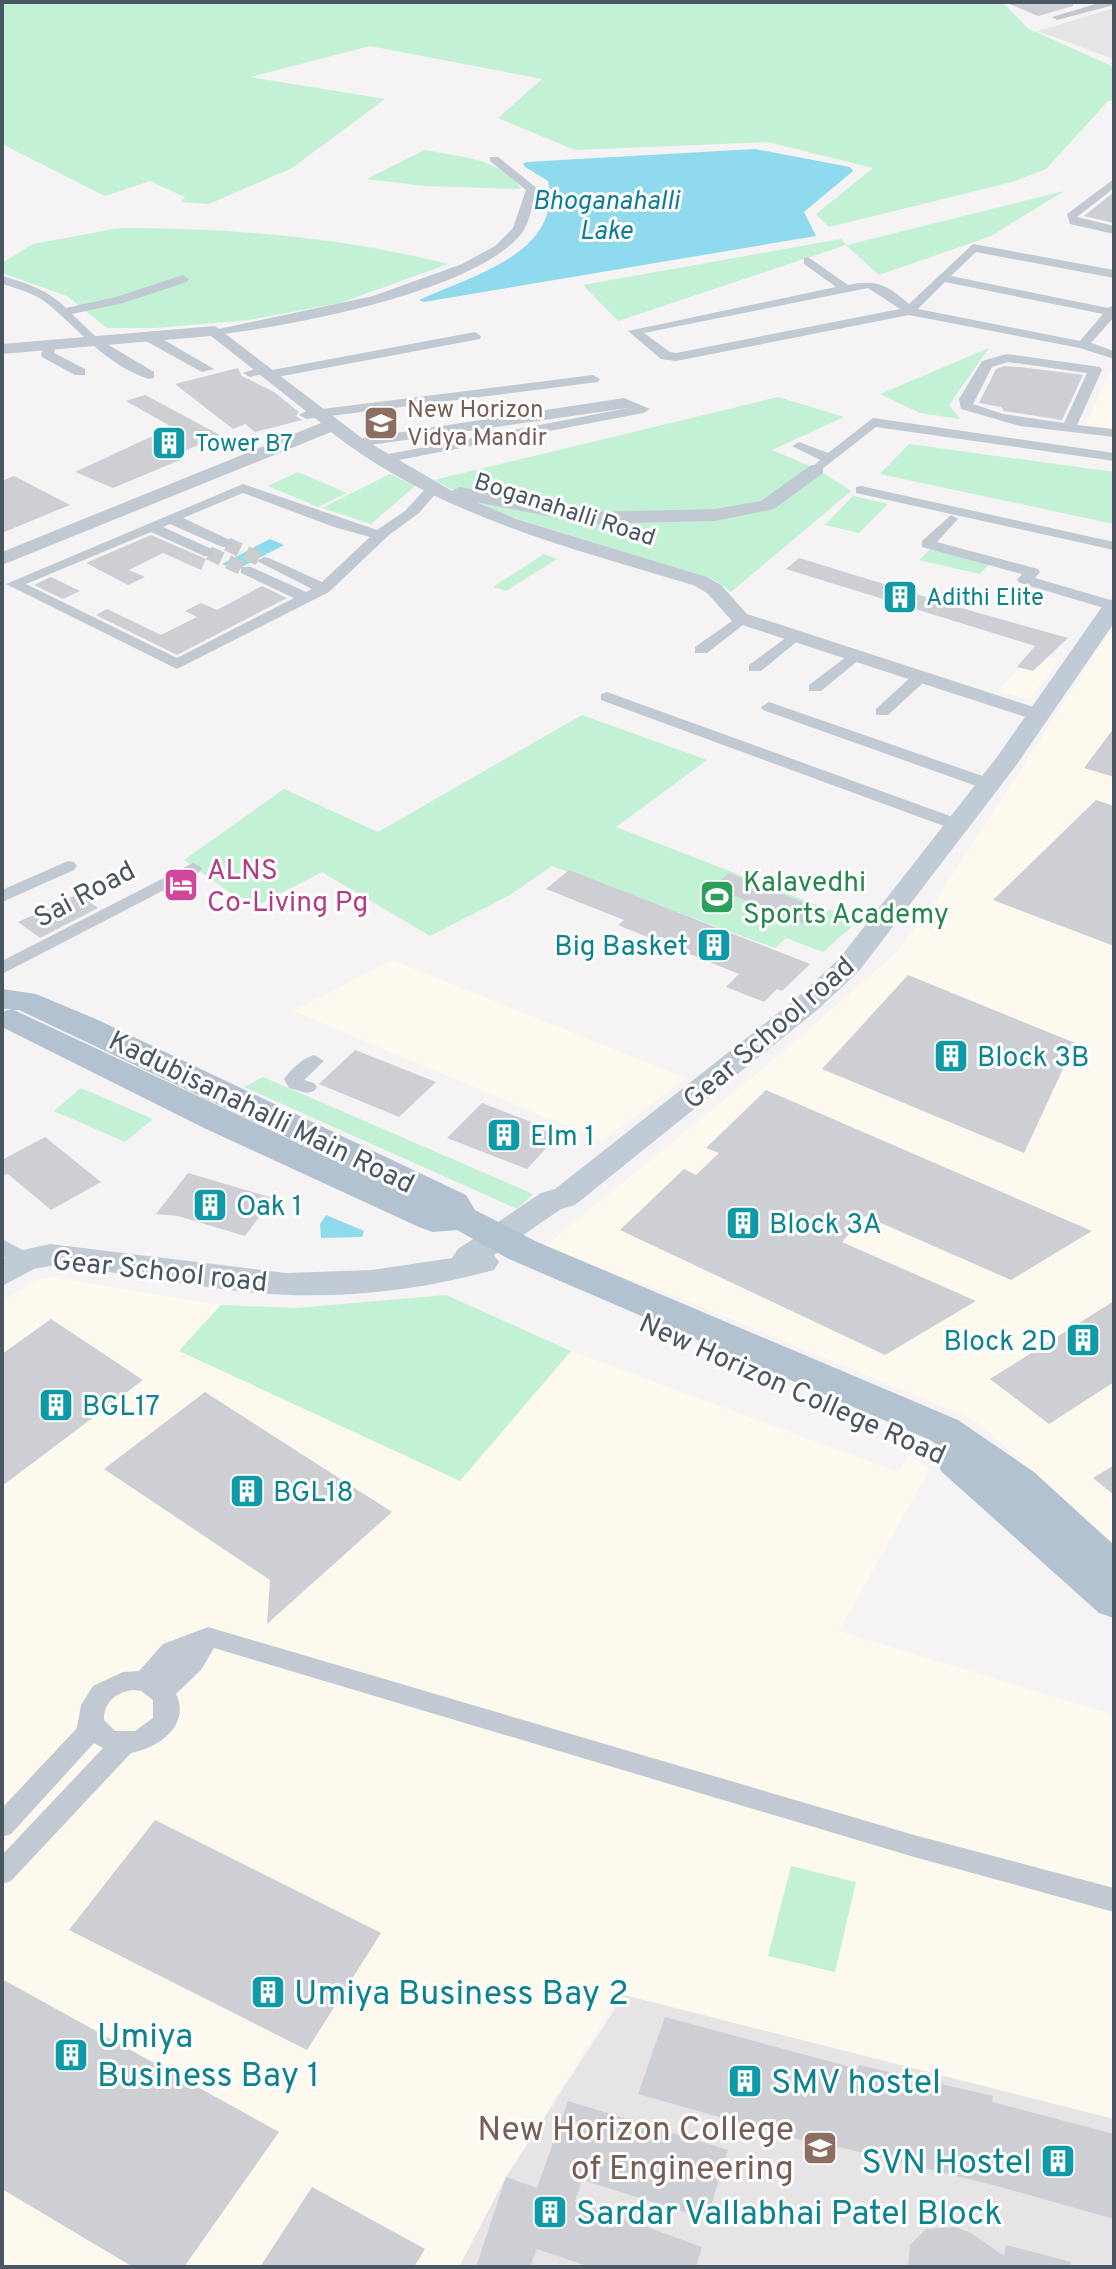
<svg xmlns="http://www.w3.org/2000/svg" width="1116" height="2269" viewBox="0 0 1116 2269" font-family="Overpass,sans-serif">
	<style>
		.commercial { fill: #fdf9ef }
		.education { fill: #e6e4e5 }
		.green { fill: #c3f1d5 }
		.water { fill: #90daee }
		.building { fill: #cdcfd5 }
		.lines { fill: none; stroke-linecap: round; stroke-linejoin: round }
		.minor-tunnel { stroke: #caccce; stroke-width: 14; stroke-dasharray: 14 7; stroke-linecap: butt }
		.minor { fill: #c1cad2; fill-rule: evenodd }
		.tertiary { fill: #c1cad2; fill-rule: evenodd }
		.secondary { fill: #c1cbd6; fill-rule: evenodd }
		.primary { fill: #b3c2d1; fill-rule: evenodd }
		.labels { text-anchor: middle; stroke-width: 6; stroke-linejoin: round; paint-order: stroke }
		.far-education-label { font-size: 24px; fill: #785e54; stroke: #fff; text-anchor: start }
		.far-culture-label { font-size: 24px; fill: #0d838f; stroke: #fff; text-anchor: start }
		.far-street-label { font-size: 24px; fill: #4a5661; stroke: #fff }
		.far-water-label { font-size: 26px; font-style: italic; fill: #0c7c9b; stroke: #fff }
		.hotel-label { font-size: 28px; fill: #b23c85; stroke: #fff; text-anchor: start }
		.leisure-label { font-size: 28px; fill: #27864d; stroke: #fff; text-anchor: start }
		.street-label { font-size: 28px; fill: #4a5661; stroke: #fff }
		.culture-label { font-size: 28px; fill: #0d838f; stroke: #fff; text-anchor: start }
		.near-culture-label { font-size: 34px; fill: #0d838f; stroke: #fff; text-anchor: start }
		.near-education-label { font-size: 34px; fill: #785e54; stroke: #fff; text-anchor: end }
	</style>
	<rect width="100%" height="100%" fill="#f5f3f3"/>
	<path class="commercial" d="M1114,364v66l-29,-4z
		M1110,631l4,2v916l-137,-128 -309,-128 -124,-46 239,-195 113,-99 40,-53z
		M1033,652l26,8 -30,40 -31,-9z
		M392,960l294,118 -84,63 -309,-130z
		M51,1277l170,28 -41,45 280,131 111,-130 327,121 11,-17 21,14 -91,162 275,84v404l-490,-124 -19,23 -99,159 -47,90h-457v-966l34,-21z"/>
	<path class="education" d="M1114,8v51l-76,-28z
		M624,1995l490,124v148h-655l47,-90z"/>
	<path class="green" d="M2,2h1000l27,27 85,38v33l-6,1 -62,68 -34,13 -183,45 -13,-13 57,-46 -105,-26 -193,8 -77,-32 44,-39 -172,-33 -120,31 135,22 -93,69 -83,36 -28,-2 4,-5 -35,-16 -45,15 -103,-52z
		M425,150c34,7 77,8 96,39l-96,-3 -58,-7z
		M1064,191l-73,45 -112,39 -33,-30 -228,76 -35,-36 258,-46 6,6z
		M120,228c111,0 221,9 328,36l-108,39 -91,17 -94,8h-48l-40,-32 -65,-23v-10l31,-19z
		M989,348l-40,57 11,14 -40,-6 -40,-19z
		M778,397l66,20 -72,33 45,19 34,22 -120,101 -18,-13 -212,-65 -67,-34z
		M909,444l205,28v52l-234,-50z
		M298,472l49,21 -29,14 -50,-21z
		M390,474l25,12 -44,38 -49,-16z
		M853,496l35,8 -29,29 -34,-8z
		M933,546l57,17 -10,11 -61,-14z
		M544,554l13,5 -51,32 -13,-4z
		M582,715l125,45 -91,67 242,94 -35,31 -37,-14 -11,10 -223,-82 -42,29 -80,41 -108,-64 -70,36 -68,-48 100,-71 94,43z
		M263,1077l270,117 -16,15 -273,-122z
		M81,1088l72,31 -28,23 -71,-31z
		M446,1295l125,56 -111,130 -281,-130 42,-46 75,3z
		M791,1866l65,16 -21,90 -67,-16z"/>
	<path class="water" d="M755,149l95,18 3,4 -49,41 12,24 -392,66 -5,-2c51,-24 144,-46 129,-119l-23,-14 -2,-3 3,-2z
		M270,539l14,6 -48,25 -14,-6z
		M326,1215l38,16 -2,6 -41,1 -1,-14z"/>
	<path class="building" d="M1005,2h67l1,4 -35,10z
		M1114,192v31l-30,-7z
		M1004,366l16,1 63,8 -21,45 -58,-9 -3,-4 -22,-4 17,-34z
		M238,368l4,8 32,16 25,20 -3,4 6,4 -47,12 -10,-8 -12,5 -58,-45z
		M145,395l75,40 -33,15 -7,10 -67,28 -38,-16 97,-45 -46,-26z
		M14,476l56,29 -68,28v-52z
		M151,535l55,24 -5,11 -38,-17 -34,17 16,7 -17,8 -42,-22z
		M799,558l176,54 93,26 -35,33 -16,-4 18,-21 -249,-77z
		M51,577l29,14 -17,8 -29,-14z
		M262,586l25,12 -110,57 -81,-40 11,-6 54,26 36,-18 -12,-6 16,-8 16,7z
		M1114,728v49l-30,-9z
		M1096,800l18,6v140l-121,-46z
		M569,870l241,94 -28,27 -5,-2 -13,13 -38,-15 13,-13 -121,-49 6,-5 -78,-31z
		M729,873l91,36 -17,15 -90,-37z
		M78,894l20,14 -58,30 -22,-16z
		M908,975l167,68 -51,110 -202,-84z
		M355,1050l81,32 -37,35 -80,-33z
		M766,1090l326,141 -81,49 -146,-64 -23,26 134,59 -91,54 -265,-125 64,-61 12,6 23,-22 -13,-5z
		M482,1103l78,30 -33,36 -80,-31z
		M45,1137l56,45 -50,28 -43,-36 -6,1v-15z
		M188,1173l85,25 -28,38 -67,-20 -22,-2z
		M1114,1301v81l-65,42 -59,-45z
		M51,1319l92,61 -141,106v-132z
		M205,1392l187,120 -125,112 3,-44 -166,-111z
		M1114,1465v30l-21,-17z
		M155,1820l226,113 -74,117 -238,-120z
		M2,1979l277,153 -95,135h-51l-131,-78z
		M665,2017l193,52 1,-4 134,31 -1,6 122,32v85l-117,-33 -166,-41 -1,3 -192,-54z
		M568,2101l160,49 -21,69 -125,-39 -7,21 127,46 -6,20h-106l-53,-18 -7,18h-54l30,-90 31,11z
		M312,2187l113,62 -11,18h-154z
		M956,2227l15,6 33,23 2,-11 65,17 -1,5h-162l2,-22 16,-16z"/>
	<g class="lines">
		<path class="minor-tunnel" d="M227,544l37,17
			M209,553l37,17"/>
		<path class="minor" d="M1102,2h12v3l-57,15 -5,-3z
			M490,157h8l40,32c-6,13 -7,29 -14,41 -41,61 -238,97 -309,105l-6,-4 164,-35 89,-32 33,-18 18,-18 13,-38 -36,-29z
			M1114,179v9l-37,29 37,9v8l-44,-10 -3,-10z
			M973,244l141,26v8l-138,-26 -25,24 157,32 6,-3v12l-23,26 23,8v8l-34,-11 -171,-33 -233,46 -15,-2 -33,-28 208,-44 -32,-23v-6l4,-1 40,28c28,-6 40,0 61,19zM945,282l158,32 -23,27 -162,-32zM868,288l32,21 -224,44 -6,-1 -26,-19z
			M183,275l6,4 -2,3 -64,21 -51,11 25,24 57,34v6l-5,1c-43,-14 -68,-48 -101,-75 -13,-11 -30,-15 -46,-20v-8c25,7 46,14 64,32l50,-11z
			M475,332l6,4 -1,3 -208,39 -6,-5 -16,4 -7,-4 23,-8 6,5z
			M142,333h10l62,36 -12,3 -60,-33z
			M46,342h10l-2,11 31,16v6h-10l-33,-18 -1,-3z
			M1007,354l93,13 2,3 -25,55 37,4v8l-94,-11 -59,-17 -2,-10 23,-38zM1008,362l79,11 -23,50 -61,-9 -30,-10 19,-37z
			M593,375l7,4 -2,3 -292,37 -7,-4 7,-4z
			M624,398l26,11 -7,4 -260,50 -7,-4 2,-3 250,-48 -271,39 -7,-4 7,-4z
			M873,418l241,35v8l-238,-34 -59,46 -7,-4 10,-9 -28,-14 7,-4 29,11z
			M243,484l134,46 28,-19 23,-25 12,3 -21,24 -30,22 -60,57 -152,77 -171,-85zM243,493l91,34 36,10 -48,45 -53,-24 -5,-1 -7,4 55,28 -6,3 -55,-25h-10v6l53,25 -117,60 -151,-74 125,-52 53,24h10v-6l-51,-23 7,-3 52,23h10v-6l-49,-23z
			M861,486l253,56v8l-258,-57v-6z
			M951,515l7,4 -21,23 101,27 2,3 -5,6 79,23v10l-94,-28 -3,-3 5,-6 -100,-27v-6z
			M742,614l5,2v6l-40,31h-12v-6z
			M795,631l8,5 -3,3 -39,32h-12v-6z
			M854,651l6,2v6l-39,32h-12v-6z
			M919,673l6,2v6l-37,34h-12v-6l37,-34z
			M607,692l357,129 3,4 -3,4h-12l-351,-129v-6z
			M769,702l225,78 2,4 -2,4h-12l-219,-78 -2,-3z
			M68,861l6,1 3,4 -3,4 -72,32v-12z
			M193,863l9,5 -3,4 -197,102v-13z
			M314,1055l10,6 -20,19 10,3 3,4 -3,4 -7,2 -18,-5 -5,-9c7,-10 19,-21 30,-24z
			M2,1239l30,16 4,5 -4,5h-14l-16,-9z
			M208,1627l706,208 200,53v24l-200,-55 -700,-209 -13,22 -25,24c15,31 -17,54 -45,59l-120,128 -9,3v-29l101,-107 -9,-5 -83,91 -9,3v-29l75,-80 4,-23 12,-19 30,-14 16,-1 24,-27zM132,1690l9,1 12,9v18l-18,13h-20l-11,-11c0,-18 11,-27 28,-30z"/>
		<path class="tertiary" d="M215,326l148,113 89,52 8,-4 128,25 127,-3 46,-8 50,-36h12v8l-49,36 -59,12 -127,3 -112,-22 40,17 191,58 14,8 26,29 299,97 4,4 -4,4h-14l-299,-97 -26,-29 -14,-8c-126,-38 -256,-70 -362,-153l-329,133v-13l319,-129 -110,-87 -209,18v-10z"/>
		<path class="secondary" d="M1114,599v24l-99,144 -156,204 -43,40 -241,194 -14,4 -67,46 5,7 -5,8c-76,21 -158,30 -237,23 -69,-6 -137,-23 -207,-27l-16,3 -32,17v-26l12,-8 36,-8 236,29 86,-3 80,-12 6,-9 83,-56 14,-4 241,-190 43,-40 158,-202 109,-156z"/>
		<path class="primary" d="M2,989l34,5 62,26 368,175 9,15 60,31 423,179 76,52 80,73v73l-15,-5 -157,-141 -5,-10 9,-11 -16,-11 -421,-181 -52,-29 -24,2 -12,-4 -217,-100 -202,-101v-15l9,-3h-9zM14,1010h5l375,178z"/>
	</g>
	<defs>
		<g id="school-square" transform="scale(1.8)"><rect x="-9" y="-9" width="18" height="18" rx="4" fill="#8d6e63" stroke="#fff"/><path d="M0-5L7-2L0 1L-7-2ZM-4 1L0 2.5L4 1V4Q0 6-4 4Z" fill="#fff"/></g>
		<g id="building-square" transform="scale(1.8)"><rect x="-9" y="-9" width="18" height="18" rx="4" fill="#0f9aa8" stroke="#fff"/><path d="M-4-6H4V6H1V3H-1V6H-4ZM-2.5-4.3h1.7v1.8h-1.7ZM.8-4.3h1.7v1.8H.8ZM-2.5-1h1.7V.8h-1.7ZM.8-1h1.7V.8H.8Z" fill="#fff"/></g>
		<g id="hotel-square" transform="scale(1.8)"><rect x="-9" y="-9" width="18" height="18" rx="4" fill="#d1479c" stroke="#fff"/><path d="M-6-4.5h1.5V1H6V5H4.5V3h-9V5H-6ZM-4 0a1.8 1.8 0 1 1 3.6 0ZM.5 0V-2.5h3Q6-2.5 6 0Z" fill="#fff"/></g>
		<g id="stadium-square" transform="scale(1.8)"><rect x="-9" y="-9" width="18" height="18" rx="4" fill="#2e9e5b" stroke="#fff"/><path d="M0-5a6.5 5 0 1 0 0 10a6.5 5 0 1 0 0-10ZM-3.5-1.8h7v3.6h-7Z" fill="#fff"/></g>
		<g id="university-square" transform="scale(1.8)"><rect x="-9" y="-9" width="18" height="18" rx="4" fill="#8d6e63" stroke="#fff"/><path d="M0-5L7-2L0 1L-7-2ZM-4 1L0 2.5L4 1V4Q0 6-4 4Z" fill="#fff"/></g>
	</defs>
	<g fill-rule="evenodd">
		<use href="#school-square" x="381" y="423"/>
		<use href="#building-square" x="169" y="443"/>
		<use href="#building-square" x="900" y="597"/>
		<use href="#hotel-square" x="181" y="885"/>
		<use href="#stadium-square" x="717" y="897"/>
		<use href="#building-square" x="714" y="945"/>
		<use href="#building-square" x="951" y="1056"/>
		<use href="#building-square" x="504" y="1135"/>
		<use href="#building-square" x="210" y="1205"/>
		<use href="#building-square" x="743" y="1223"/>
		<use href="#building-square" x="1083" y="1340"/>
		<use href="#building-square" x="56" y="1405"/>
		<use href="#building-square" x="247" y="1491"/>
		<use href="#building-square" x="268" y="1992"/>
		<use href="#building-square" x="71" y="2055"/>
		<use href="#building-square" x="745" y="2081"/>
		<use href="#university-square" x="820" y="2148"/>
		<use href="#building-square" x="1058" y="2161"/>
		<use href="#building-square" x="550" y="2212"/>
	</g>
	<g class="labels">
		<g class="far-education-label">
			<text x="407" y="417">New Horizon<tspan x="407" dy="28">Vidya Mandir</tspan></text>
		</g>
		<g class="far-culture-label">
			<text x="195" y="451">Tower B7</text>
			<text x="926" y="605">Adithi Elite</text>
		</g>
		<g class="far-street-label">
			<text transform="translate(565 509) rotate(18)" y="8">Boganahalli Road</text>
		</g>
		<g class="far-water-label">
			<text x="606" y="209">Bhoganahalli<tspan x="606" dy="30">Lake</tspan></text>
		</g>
		<g class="hotel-label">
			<text x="207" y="879">ALNS<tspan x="207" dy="32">Co-Living Pg</tspan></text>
		</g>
		<g class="leisure-label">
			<text x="743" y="891">Kalavedhi<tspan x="743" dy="32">Sports Academy</tspan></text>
		</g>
		<g class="street-label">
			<text transform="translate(84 893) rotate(-28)" y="10">Sai Road</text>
			<text transform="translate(768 1032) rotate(-41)" y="10">Gear School road</text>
			<text transform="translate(262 1111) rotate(26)" y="10">Kadubisanahalli Main Road</text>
			<text transform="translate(160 1270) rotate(6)" y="10">Gear School road</text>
			<text transform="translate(793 1388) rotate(24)" y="10">New Horizon College Road</text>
		</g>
		<g class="culture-label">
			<text x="688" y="955" text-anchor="end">Big Basket</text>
			<text x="977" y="1066">Block 3B</text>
			<text x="530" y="1145">Elm 1</text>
			<text x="236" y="1215">Oak 1</text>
			<text x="769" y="1233">Block 3A</text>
			<text x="1057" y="1350" text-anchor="end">Block 2D</text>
			<text x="82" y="1415">BGL17</text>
			<text x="273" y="1501">BGL18</text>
		</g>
		<g class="near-culture-label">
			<text x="294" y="2004">Umiya Business Bay 2</text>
			<text x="97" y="2047">Umiya<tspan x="97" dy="39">Business Bay 1</tspan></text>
			<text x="771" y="2093">SMV hostel</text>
			<text x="1032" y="2173" text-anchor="end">SVN Hostel</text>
			<text x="576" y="2224">Sardar Vallabhai Patel Block</text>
		</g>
		<g class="near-education-label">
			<text x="794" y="2140">New Horizon College<tspan x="794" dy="39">of Engineering</tspan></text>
		</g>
	</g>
	<rect width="1116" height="2269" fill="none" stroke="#4a5661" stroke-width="8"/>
</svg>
